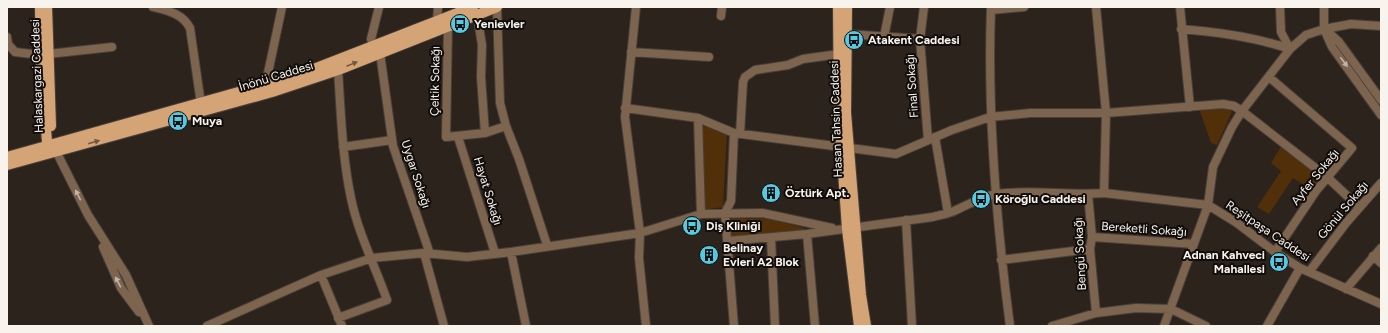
<svg xmlns="http://www.w3.org/2000/svg" width="1388" height="333" viewBox="0 0 1388 333" font-family="Figtree,sans-serif">
	<style>
		.green { fill: #512f09 }
		.lines { fill: none; stroke-linecap: round; stroke-linejoin: round }
		.minor-casing { stroke: #494039; stroke-width: 10 }
		.major-casing { stroke: #494039; stroke-width: 12 }
		.minor { stroke: #7c644f; stroke-width: 8 }
		.major { stroke: #d4a376; stroke-width: 10 }
		.oneway { fill: #c1b3a6 }
		.oneway2 { fill: #725840 }
		.labels { text-anchor: middle; stroke-width: 4; stroke-linejoin: round; paint-order: stroke }
		.poi-label { font-size: 12px; font-weight: bold; fill: #f9f3ee; stroke: #110d0a; text-anchor: start }
		.street-label { font-size: 12px; fill: #f9f3ee; stroke: #110d0a }
	</style>
	<rect width="100%" height="100%" fill="#2c231c"/>
	<path class="green" d="M1224,107l8,5 -15,33 -6,-2 -11,-32z
		M703,126l24,5 -4,76 -20,3z
		M1282,145l39,33 -11,11 -17,-11 -24,36 -12,-7 24,-36 -10,-8z
		M732,218l37,1 35,9v3l-73,7z"/>
	<g class="lines">
		<g class="minor-casing">
			<path id="minor" d="M153,7c15,4 29,6 37,21l11,76
				M497,7l3,96 6,23
				M636,7l-11,110 15,116 -1,25 7,68
				M924,7l-4,32 8,101
				M991,7c-4,107 5,213 19,319
				M1096,7l10,106 -2,80
				M1180,7l10,100
				M1280,7l1,25 9,17
				M1324,7v22l8,18 49,68
				M991,10l33,-3
				M477,14l5,31 -1,32 4,56
				M721,16l1,-9
				M437,22l1,-15
				M448,26l-2,111 39,-4 21,-7 13,33 28,86
				M1181,29c37,3 74,8 109,20
				M1326,30l13,12 42,58
				M847,34l73,5
				M7,37l1,7 7,8 25,3
				M884,37l6,-30
				M374,47l-3,-8 8,-32
				M631,52l78,5
				M380,53l13,93 37,108
				M48,54l64,-7
				M336,65l2,5c3,43 4,86 13,128 7,35 24,68 36,102l-49,18
				M1269,77l83,71 -36,43 -41,61
				M270,84l-2,-11 14,-66
				M625,108l73,10 36,15 162,21 56,-24 38,-13 40,-4h76l117,-9 11,2 8,5 85,66 32,30
				M698,118l3,96
				M740,134l3,-52 2,-5 10,-7 33,-5 15,-6 36,-5
				M458,137l37,116
				M935,137l13,76
				M343,147l49,-7
				M56,151l32,64 38,60 23,51
				M1088,194l4,43 -2,12 6,64
				M725,213l9,113
				M725,213l6,-12 3,-68
				M906,220l6,106
				M807,234l8,92
				M1092,237l102,7
				M771,238l4,88
				M728,241l79,-7 126,-17c7,-2 15,-3 21,-6 14,-6 28,-15 43,-17 35,-5 72,2 107,-1l104,12 29,18 38,29 25,16 81,36
				M103,247l18,41 18,24
				M511,252l15,74
				M424,253l20,73
				M1373,256l8,7
				M1001,260l89,-11
				M1309,272l37,-49 35,-40
				M321,275l21,51
				M1346,289l35,-41
				M207,326l114,-51 51,-17 52,-5 43,4 44,-5 129,-19 61,-19 61,-1 70,15
				M1052,326l44,-13 40,-5 35,1 35,17
				M1164,326l44,-121 5,-38 19,-40 10,-16 48,-62 16,-14 18,-6 27,-5 30,2
				M1267,326l33,-58"/>
		</g>
		<g class="major-casing">
			<path id="major" d="M40,7l1,65 7,81
				M47,7l4,119
				M838,7l1,106 8,116 12,97
				M847,7l-1,106 15,182 5,31
				M7,157l289,-81 177,-69
				M7,165l265,-73 66,-22 159,-63"/>
		</g>
		<use href="#minor" class="minor"/>
		<use href="#major" class="major"/>
	</g>
	<defs><path id="oneway-solid" d="M-6-.8H1V-3.2L6.5 0L1 3.2V.8H-6Z"/></defs>
	<g class="oneway">
		<use href="#oneway-solid" transform="translate(1344 62) rotate(53)"/>
		<use href="#oneway-solid" transform="translate(78 195) rotate(-117)"/>
		<use href="#oneway-solid" transform="translate(118 282) rotate(-118)"/>
	</g>
	<g class="oneway2">
		<use href="#oneway-solid" transform="translate(352 64) rotate(-22)"/>
		<use href="#oneway-solid" transform="translate(94 142) rotate(-16)"/>
	</g>
	<defs>
		<g id="bus-disc" transform="scale(1)"><circle r="9.5" fill="#56c9e0" stroke="#110d0a"/><path d="M-5-6H5V4H4V6H2V4H-2V6H-4V4H-5ZM-3.5-4V0h7V-4ZM-3.5 1.2v1.5H-2V1.2ZM2 1.2v1.5H3.5V1.2Z" fill="#111"/></g>
		<g id="building-disc" transform="scale(1)"><circle r="9.5" fill="#56c9e0" stroke="#110d0a"/><path d="M-4-6H4V6H1V3H-1V6H-4ZM-2.5-4.3h1.7v1.8h-1.7ZM.8-4.3h1.7v1.8H.8ZM-2.5-1h1.7V.8h-1.7ZM.8-1h1.7V.8H.8Z" fill="#111"/></g>
	</defs>
	<g fill-rule="evenodd">
		<use href="#bus-disc" x="460" y="24"/>
		<use href="#bus-disc" x="854" y="40"/>
		<use href="#bus-disc" x="178" y="121"/>
		<use href="#building-disc" x="771" y="193"/>
		<use href="#bus-disc" x="981" y="199"/>
		<use href="#bus-disc" x="692" y="226"/>
		<use href="#building-disc" x="709" y="255"/>
		<use href="#bus-disc" x="1279" y="262"/>
	</g>
	<g class="labels">
		<g class="poi-label">
			<text x="474" y="28">Yenievler</text>
			<text x="868" y="44">Atakent Caddesi</text>
			<text x="192" y="125">Muya</text>
			<text x="785" y="197">Öztürk Apt.</text>
			<text x="995" y="203">Köroğlu Caddesi</text>
			<text x="706" y="230">Diş Kliniği</text>
			<text x="723" y="252">Belinay<tspan x="723" dy="14">Evleri A2 Blok</tspan></text>
			<text x="1265" y="259" text-anchor="end">Adnan Kahveci<tspan x="1265" dy="14">Mahallesi</tspan></text>
		</g>
		<g class="street-label">
			<text transform="translate(37 76) rotate(-92)" y="4">Halaskargazi Caddesi</text>
			<text transform="translate(276 76) rotate(-17)" y="4">İnönü Caddesi</text>
			<text transform="translate(435 81) rotate(-89)" y="4">Çeltik Sokağı</text>
			<text transform="translate(912 86) rotate(-94)" y="4">Final Sokağı</text>
			<text transform="translate(836 119) rotate(-92)" y="4">Hasan Tahsin Caddesi</text>
			<text transform="translate(416 174) rotate(72)" y="4">Uygar Sokağı</text>
			<text transform="translate(1315 177) rotate(-51)" y="4">Ayfer Sokağı</text>
			<text transform="translate(488 191) rotate(73)" y="4">Hayat Sokağı</text>
			<text transform="translate(1343 210) rotate(-50)" y="4">Gönül Sokağı</text>
			<text transform="translate(1144 229) rotate(4)" y="4">Bereketli Sokağı</text>
			<text transform="translate(1268 231) rotate(34)" y="4">Reşitpaşa Caddesi</text>
			<text transform="translate(1080 254) rotate(-93)" y="4">Bengü Sokağı</text>
		</g>
	</g>
	<rect width="1388" height="333" fill="none" stroke="#f9f3ee" stroke-width="16"/>
</svg>
